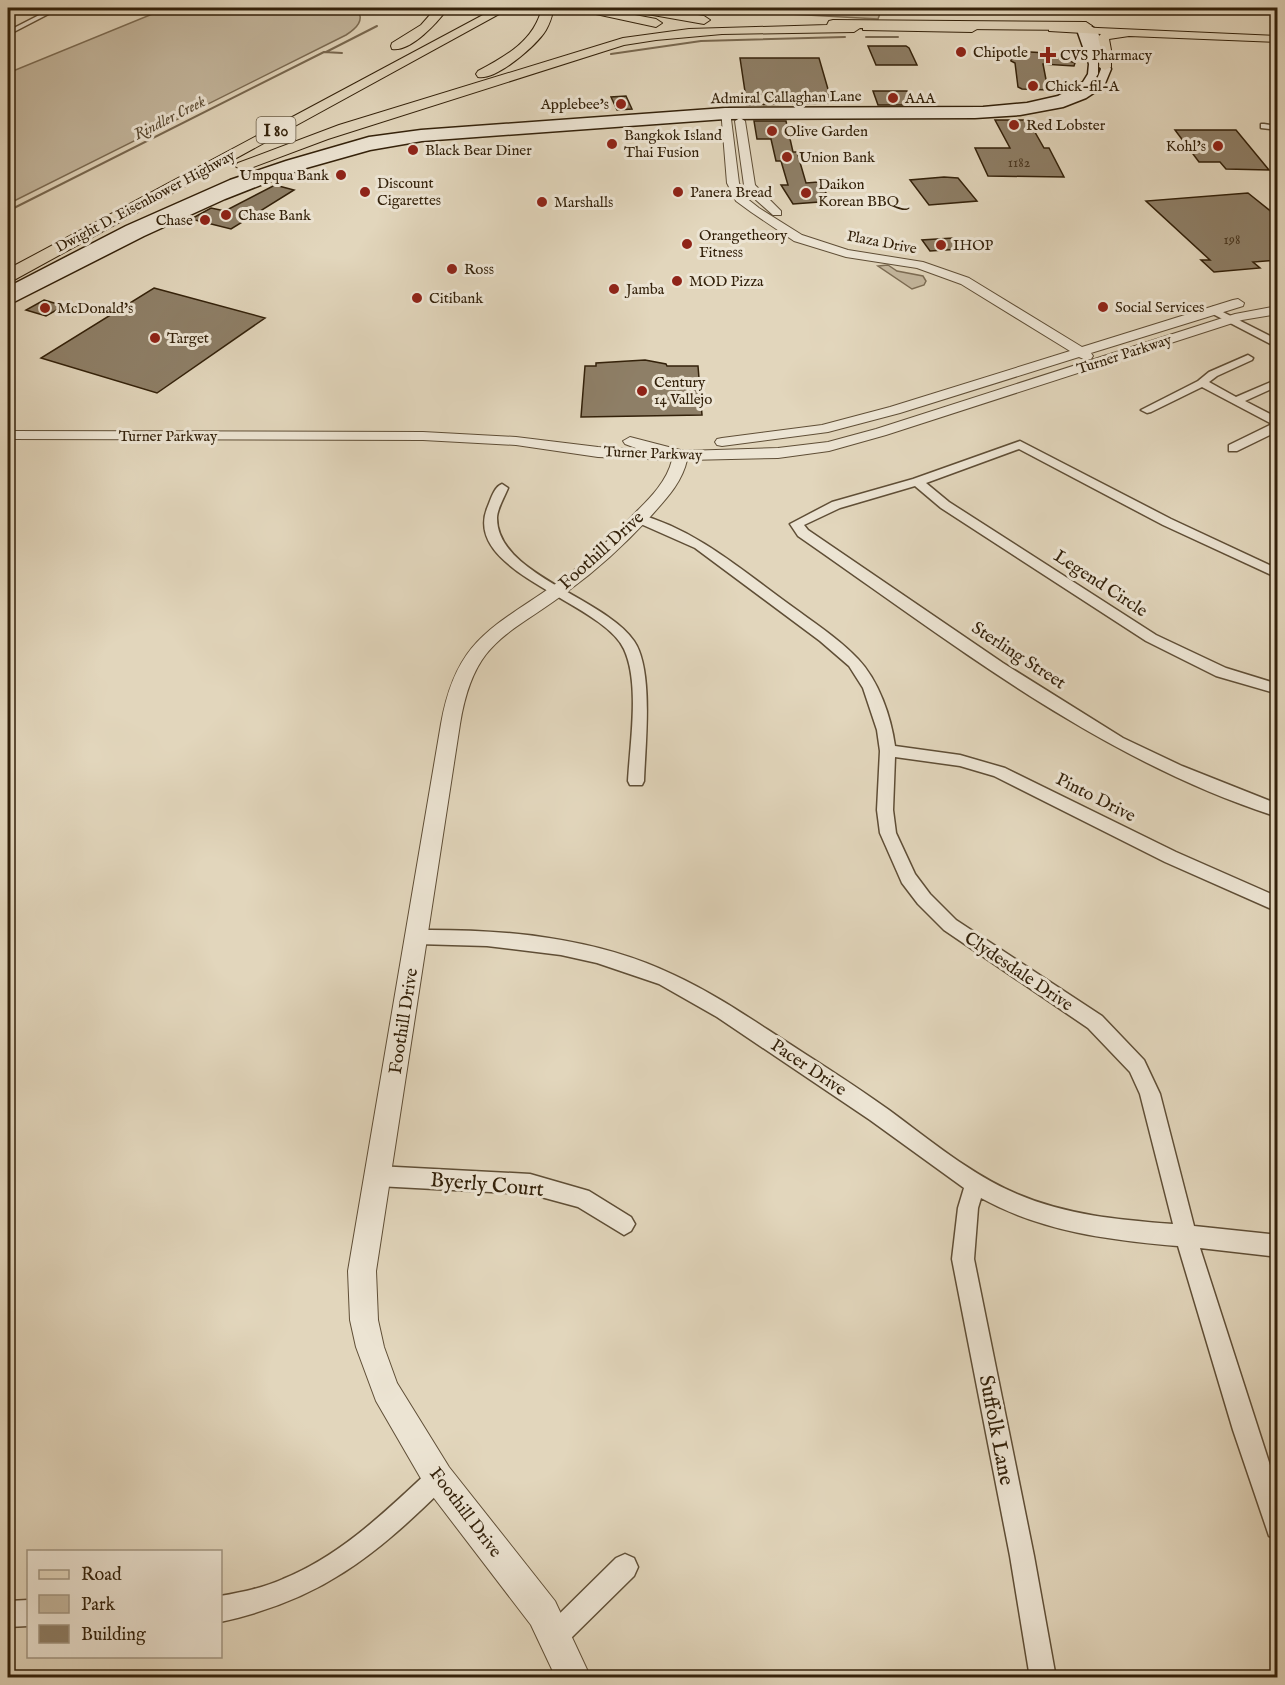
<svg xmlns="http://www.w3.org/2000/svg" width="1285" height="1685" viewBox="0 0 1285 1685" font-family="'IM FELL English',serif">
	<style>
		.green { fill: #c4b79e; stroke: #7c6c54; stroke-width: 1.5 }
		.lines { fill: none; stroke-linecap: round; stroke-linejoin: round }
		.stream { stroke: #786850; stroke-width: 2 }
		.building { fill: #8e7f67; stroke: #33210a; stroke-width: 1.5 }
		.minor-casing { stroke: #5f4e36; stroke-width: 3 }
		.tertiary-casing { stroke: #5f4e36; stroke-width: 2 }
		.secondary-casing { stroke: #33210a; stroke-width: 3 }
		.primary-casing { stroke: #33210a; stroke-width: 2 }
		.motorway-casing { stroke: #33210a; stroke-width: 2 }
		.minor { fill: #ece4d3; fill-rule: evenodd }
		.tertiary { fill: #ece4d3; fill-rule: evenodd }
		.secondary { fill: #ece4d3; fill-rule: evenodd }
		.primary { fill: #e2d6bc; fill-rule: evenodd }
		.motorway { fill: #e2d6bc; fill-rule: evenodd }
		.poi-dot { fill: #8f2418; stroke: #ece4d3; stroke-width: 2 }
		.labels { text-anchor: middle; stroke-width: 6; stroke-linejoin: round; paint-order: stroke }
		.far-number-label { font-size: 14px; fill: #4a3821 }
		.far-poi-label { font-size: 15px; fill: #33210a; stroke: #ece4d3; text-anchor: start }
		.far-street-label { font-size: 15px; fill: #33210a; stroke: #ece4d3 }
		.far-water-label { font-size: 16px; font-style: italic; fill: #5b4b33; stroke: #ece4d3 }
		.shield { fill: #ece4d3; stroke: #6a5c46; stroke-width: 1.5 }
		.shield-label { font-size: 16px; font-weight: bold; fill: #33210a }
		.street-label { font-size: 18px; fill: #33210a; stroke: #ece4d3 }
		.near-street-label { font-size: 21px; fill: #33210a; stroke: #ece4d3 }
	</style>
	<rect width="100%" height="100%" fill="#e2d6bc"/>
	<filter id="stains"><feTurbulence type="fractalNoise" baseFrequency=".00333" numOctaves="4"/><feColorMatrix values="0 0 0 0 .2 0 0 0 0 .09 0 0 0 0 .02 0 0 0 .5 -.17"/></filter>
	<radialGradient id="worn" r=".72"><stop offset=".6" stop-color="#630" stop-opacity="0"/><stop offset="1" stop-color="#630" stop-opacity=".3"/></radialGradient>
	<path class="green" d="M167,8h190c8,12 0,20 -11,27l-338,169v-131z
		M728,8h154l-4,11 -124,-7z
		M888,265l9,6 26,5 3,5 -2,4 -12,4 -34,-23z"/>
	<g class="lines">
		<path class="stream" d="M866,37h32
			M326,52l51,-26
			M611,54l90,-13 144,-4
			M8,211l316,-159 18,1"/>
	</g>
	<path class="building" d="M868,46h38l3,2 8,17h-41z
		M1010,51l38,2 27,10 -1,3 -31,-2 5,26 -26,-1 -4,-2 -3,-24 -4,-2z
		M740,58h79l13,45 -85,2z
		M873,91h34l6,14h-35z
		M626,96l6,13 -15,1 -6,-13z
		M995,120h33l16,28h5l15,29 -76,-1 -13,-28h35z
		M754,121h32l7,31h4l9,31 12,-1 14,19 -39,3 -12,-19h7l-7,-24h-5l-5,-22h-14z
		M1175,130h61l33,40 -43,-1 -6,-7h-21z
		M944,177l14,1 19,23 -48,4 -19,-25z
		M275,185l19,5 -63,39 -40,-10 20,-11 14,3z
		M1248,193l30,24v43l-25,2 7,6 -46,4 -13,-12h9l-64,-59z
		M953,238l8,11 -31,2 -8,-11z
		M154,288l111,30 -108,75 -116,-35z
		M44,300l20,6 -18,10 -20,-6z
		M645,360l21,4 1,2h31l4,49 -121,2 4,-51h11v-3z"/>
	<g class="lines">
		<g class="minor-casing">
			<path id="minor" d="M53,8h7l-52,27v-4z
				M1264,124l14,2v4l-17,-2v-4z
				M1213,307l65,33v8l-69,-36 -1,-2z
				M1248,355l5,3 -1,2 -35,16 -8,6 27,15 42,-18v7l-33,15 33,17v13l-41,20h-8v-6l43,-21 -70,-37 -51,25 -4,1 -6,-3 57,-29 11,-9z
				M1020,441l151,78 107,50v9l-115,-53 -144,-76 -93,34 23,19 207,133 70,33 52,16v10l-62,-18 -70,-35 -205,-133 -26,-22 -75,22 -36,17 4,5 195,133 120,75 59,28 96,38v13c-179,-57 -328,-176 -480,-281l-8,-12 42,-22 81,-23z
				M502,484l6,4c-3,8 -11,21 -11,30 0,57 107,79 137,123 20,29 11,105 10,140l-2,4h-12l-2,-4c2,-38 12,-98 -4,-132 -22,-48 -165,-77 -136,-143 3,-7 6,-19 14,-22z
				M638,514c57,15 105,57 152,91 23,17 48,33 68,54 21,22 33,58 37,87l65,9 45,13 171,84 102,45v15l-113,-50 -171,-86 -34,-10 -65,-9 -2,53 3,23 19,41 15,20 26,26 146,96 42,44 16,34 34,132 84,9v22l-78,-9 78,242v49l-9,-3 -3,-9 -33,-97 -55,-184c-68,-6 -135,-14 -197,-48l-3,10 -4,51 60,297 22,122h-26l-20,-122 -58,-297 6,-51 6,-20 -94,-68 -153,-103 -58,-33 -62,-21 -36,-8 -74,-9 -70,-2 -6,-2 -3,-5 3,-5 6,-2c86,-1 178,7 257,45 37,17 71,40 105,62 37,24 74,47 110,73 41,30 81,64 128,84 49,21 103,26 156,30l-33,-130 -10,-22 -42,-44 -144,-98 -26,-26 -16,-21 -22,-50 -3,-23 3,-59 -3,-21 -14,-42 -14,-22 -29,-25 -125,-93 -61,-27 -2,-3z
				M377,1166l153,8 59,17 42,26 4,7 -4,7 -7,4 -46,-28 -48,-13 -153,-8 -7,-3 -3,-7 3,-7z
				M438,1466l8,4 4,8 -4,8c-71,70 -125,114 -226,136v-26c22,-4 43,-8 63,-17 57,-23 102,-67 147,-109z
				M625,1554l9,4 4,9 -4,9 -69,68 -9,4 -9,-4 -4,-9 4,-9 69,-68z
				M28,1600v26l-20,1v-26z"/>
		</g>
		<g class="tertiary-casing">
			<path id="tertiary" d="M721,109l9,2 9,72 6,14 14,11 43,27 46,15 75,12 46,16 113,69 151,-47 5,-1 6,4 -1,3 -152,47 2,3 -2,3 -5,1 -7,-3 -179,56 -72,19 -106,14 -5,-1 -2,-3 2,-3 5,-1 100,-13 68,-18 180,-56 -109,-67 -44,-16 -71,-11 -52,-16 -43,-29 -15,-11 -9,-18z
				M740,118l5,3 10,64 26,26v4h-8l-17,-15 -12,-15 -9,-64z
				M1278,306v8l-36,6 -356,115 -57,16 -51,7 -91,2c-5,23 -22,40 -37,57 -25,27 -52,52 -82,74 -61,46 -94,48 -108,133l-84,547 2,49 6,27 13,36 52,84 106,134 36,77h-35l-25,-53 -104,-136 -51,-88 -20,-54 -6,-27 -2,-49 93,-547c15,-84 50,-95 113,-139 30,-21 57,-46 82,-73 15,-15 31,-31 36,-52l-74,-3 -82,-12 -93,-5 -415,-1v-8l415,1 93,5 82,10 43,3 -16,-6 -2,-3 7,-4 54,14 94,-3 50,-6 48,-13 359,-115z"/>
		</g>
		<g class="secondary-casing">
			<path id="secondary" d="M1086,23l11,7 14,39 -7,17 -18,12 -23,9 -43,8 -45,3 -250,1 -303,22 -52,9 -71,20 -74,29 -81,37 -136,69v-18l118,-61 104,-46 56,-19 83,-24 52,-7 304,-22 258,-1 44,-4 31,-7 25,-14 5,-8 1,-10 -12,-34zM1098,59l3,10 -5,13 -5,3 7,-11z"/>
		</g>
		<g class="primary-casing">
			<path id="primary" d="M867,25l105,1 5,3 -5,3 -109,-2v-4z
				M1053,26l225,10v6l-149,-6 -20,3 2,11v17l-6,3 -6,-3 2,-17 -3,-13 3,-3 -52,-3v-4z"/>
		</g>
		<g class="motorway-casing">
			<path id="motorway" d="M436,8h12c-10,14 -37,44 -56,41l-1,-3 1,-3 29,-18z
				M496,8h14l-496,272 -6,1v-12z
				M542,8h12c-2,8 -4,15 -8,22 -9,15 -50,51 -68,47l-2,-3 2,-3c28,-15 56,-30 64,-63z
				M580,8h18l58,11 6,4 -6,4 -74,-16z
				M630,8h24l50,8 6,4 -6,4 -68,-12z
				M833,20l253,2 6,4 -6,4 -226,-2 -6,4 -132,2 -66,6 -32,5 -296,94 -80,30 -5,2 -8,-5 3,-3 101,-38 284,-87 66,-9 138,-4 2,-4z"/>
		</g>
		<use href="#minor" class="minor"/>
		<use href="#tertiary" class="tertiary"/>
		<use href="#secondary" class="secondary"/>
		<use href="#primary" class="primary"/>
		<use href="#motorway" class="motorway"/>
	</g>
	<g class="poi-dot">
		<circle cx="961" cy="52" r="6"/>
		<path d="M1045 46h6v6h6v6h-6v6h-6v-6h-6v-6h6z"/>
		<circle cx="1033" cy="86" r="6"/>
		<circle cx="893" cy="98" r="6"/>
		<circle cx="621" cy="104" r="6"/>
		<circle cx="1014" cy="125" r="6"/>
		<circle cx="772" cy="131" r="6"/>
		<circle cx="612" cy="144" r="6"/>
		<circle cx="1218" cy="146" r="6"/>
		<circle cx="413" cy="150" r="6"/>
		<circle cx="787" cy="157" r="6"/>
		<circle cx="341" cy="175" r="6"/>
		<circle cx="365" cy="192" r="6"/>
		<circle cx="678" cy="192" r="6"/>
		<circle cx="806" cy="193" r="6"/>
		<circle cx="542" cy="202" r="6"/>
		<circle cx="226" cy="215" r="6"/>
		<circle cx="205" cy="220" r="6"/>
		<circle cx="687" cy="244" r="6"/>
		<circle cx="941" cy="245" r="6"/>
		<circle cx="452" cy="269" r="6"/>
		<circle cx="677" cy="281" r="6"/>
		<circle cx="614" cy="289" r="6"/>
		<circle cx="417" cy="298" r="6"/>
		<circle cx="1103" cy="307" r="6"/>
		<circle cx="45" cy="308" r="6"/>
		<circle cx="155" cy="338" r="6"/>
		<circle cx="642" cy="391" r="6"/>
	</g>
	<g class="labels">
		<g class="far-number-label">
			<text x="1019" y="167">1182</text>
			<text x="1232" y="244">198</text>
		</g>
		<g class="far-poi-label">
			<text x="973" y="57">Chipotle</text>
			<text x="1060" y="60">CVS Pharmacy</text>
			<text x="1045" y="91">Chick-fil-A</text>
			<text x="905" y="103">AAA</text>
			<text x="609" y="109" text-anchor="end">Applebee's</text>
			<text x="1026" y="130">Red Lobster</text>
			<text x="784" y="136">Olive Garden</text>
			<text x="624" y="140">Bangkok Island<tspan x="624" dy="17">Thai Fusion</tspan></text>
			<text x="1206" y="151" text-anchor="end">Kohl's</text>
			<text x="425" y="155">Black Bear Diner</text>
			<text x="799" y="162">Union Bank</text>
			<text x="329" y="180" text-anchor="end">Umpqua Bank</text>
			<text x="377" y="188">Discount<tspan x="377" dy="17">Cigarettes</tspan></text>
			<text x="818" y="189">Daikon<tspan x="818" dy="17">Korean BBQ</tspan></text>
			<text x="690" y="197">Panera Bread</text>
			<text x="554" y="207">Marshalls</text>
			<text x="238" y="220">Chase Bank</text>
			<text x="193" y="225" text-anchor="end">Chase</text>
			<text x="699" y="240">Orangetheory<tspan x="699" dy="17">Fitness</tspan></text>
			<text x="953" y="250">IHOP</text>
			<text x="464" y="274">Ross</text>
			<text x="689" y="286">MOD Pizza</text>
			<text x="626" y="294">Jamba</text>
			<text x="429" y="303">Citibank</text>
			<text x="1115" y="312">Social Services</text>
			<text x="57" y="313">McDonald's</text>
			<text x="167" y="343">Target</text>
			<text x="654" y="387">Century<tspan x="654" dy="17">14 Vallejo</tspan></text>
		</g>
		<g class="far-street-label">
			<text transform="translate(786 97) rotate(-1)" y="5">Admiral Callaghan Lane</text>
			<text transform="translate(145 201) rotate(-28)" y="5">Dwight D. Eisenhower Highway</text>
			<text transform="translate(882 242) rotate(11)" y="5">Plaza Drive</text>
			<text transform="translate(1124 354) rotate(-18)" y="5">Turner Parkway</text>
			<text x="168" y="441">Turner Parkway</text>
			<text transform="translate(653 453) rotate(2)" y="5">Turner Parkway</text>
		</g>
		<g class="far-water-label">
			<text transform="translate(169 117) rotate(-27)" y="6">Rindler Creek</text>
		</g>
		<rect class="shield" x="256.5" y="117" width="39" height="26" rx="4.5"/>
		<g class="shield-label">
			<text x="276" y="136">I 80</text>
		</g>
		<g class="street-label">
			<text transform="translate(601 550) rotate(-42)" y="6">Foothill Drive</text>
			<text transform="translate(1101 583) rotate(33)" y="6">Legend Circle</text>
			<text transform="translate(1019 655) rotate(33)" y="6">Sterling Street</text>
			<text transform="translate(1096 797) rotate(27)" y="6">Pinto Drive</text>
			<text transform="translate(1019 971) rotate(34)" y="6">Clydesdale Drive</text>
			<text transform="translate(403 1021) rotate(-81)" y="6">Foothill Drive</text>
			<text transform="translate(809 1067) rotate(34)" y="6">Pacer Drive</text>
			<text transform="translate(466 1512) rotate(53)" y="6">Foothill Drive</text>
		</g>
		<g class="near-street-label">
			<text transform="translate(487 1184) rotate(5)" y="7">Byerly Court</text>
			<text transform="translate(997 1430) rotate(79)" y="7">Suffolk Lane</text>
		</g>
	</g>
	<rect width="1285" height="1685" fill="none" stroke="#e2d6bc" stroke-width="30"/>
	<rect x="9" y="9" width="1267" height="1667" fill="none" stroke="#33210a" stroke-width="3"/>
	<rect x="15" y="15" width="1255" height="1655" fill="none" stroke="#33210a" stroke-width="1.5"/>
	<rect x="27" y="1550" width="195" height="108" fill="#ece4d3" stroke="#a29683" stroke-width="1.5"/>
	<rect x="39" y="1570" width="30" height="9" fill="#e2d6bc" stroke="#a29683" stroke-width="1.5"/>
	<text x="81" y="1580" font-size="18" fill="#33210a">Road</text>
	<rect x="39" y="1595" width="30" height="18" fill="#c4b79e" stroke="#a29683" stroke-width="1.5"/>
	<text x="81" y="1610" font-size="18" fill="#33210a">Park</text>
	<rect x="39" y="1625" width="30" height="18" fill="#8e7f67" stroke="#a29683" stroke-width="1.5"/>
	<text x="81" y="1640" font-size="18" fill="#33210a">Building</text>
	<rect width="100%" height="100%" filter="url(#stains)"/>
	<rect width="100%" height="100%" fill="url(#worn)"/>
</svg>
